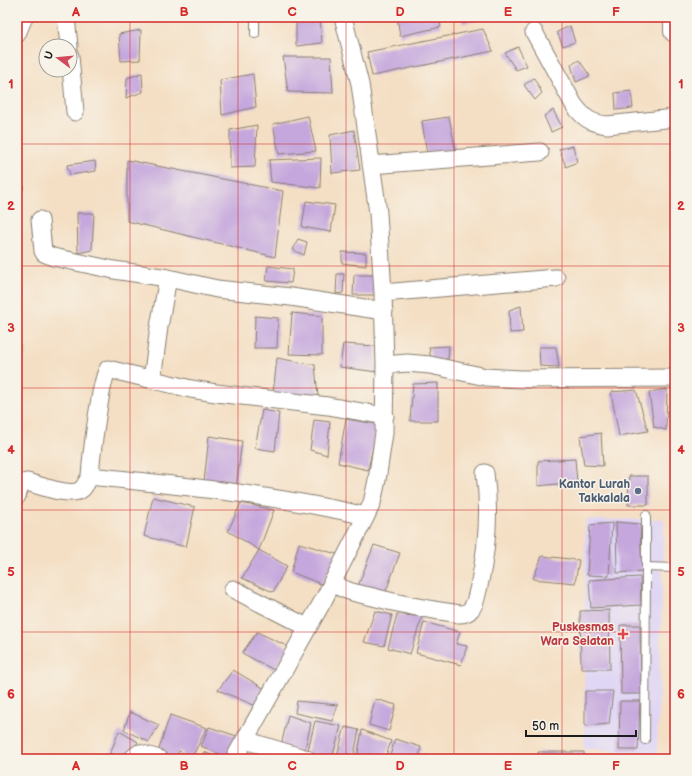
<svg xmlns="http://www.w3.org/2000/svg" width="692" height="776" viewBox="0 0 692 776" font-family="'Balsamiq Sans',sans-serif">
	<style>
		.built { fill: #dfd5f5 }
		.green { fill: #bcce71; stroke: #6c7546 }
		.building { fill: #c5a7dd }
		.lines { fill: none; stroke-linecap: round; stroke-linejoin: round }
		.lane-casing { stroke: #887e70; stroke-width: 10 }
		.street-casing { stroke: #887e70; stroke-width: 19 }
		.secondary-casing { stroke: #887e70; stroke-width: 24 }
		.lane { stroke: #fff; stroke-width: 8 }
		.street { stroke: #fff; stroke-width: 17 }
		.secondary { stroke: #fff; stroke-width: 22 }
		.grid { fill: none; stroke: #d62828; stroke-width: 1; stroke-opacity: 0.55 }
		.service-dot { fill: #5c6f8a; stroke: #f7f3e8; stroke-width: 1.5 }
		.health-dot { fill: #e0444e; stroke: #f7f3e8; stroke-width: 1.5 }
		.labels { text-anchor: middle; stroke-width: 3; stroke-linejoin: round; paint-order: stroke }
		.service-label { font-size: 12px; font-weight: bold; fill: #4e5e75; stroke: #f7f3e8; text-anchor: end }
		.health-label { font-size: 12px; font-weight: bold; fill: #be3a42; stroke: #f7f3e8; text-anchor: end }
		.neatline { fill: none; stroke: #d62828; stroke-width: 1.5 }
		.grid-label { font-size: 13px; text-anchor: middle; font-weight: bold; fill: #d62828 }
	</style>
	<rect width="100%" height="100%" fill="#f7f3e8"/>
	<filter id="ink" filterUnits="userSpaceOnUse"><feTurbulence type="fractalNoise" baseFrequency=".025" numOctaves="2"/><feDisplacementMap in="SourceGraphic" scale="8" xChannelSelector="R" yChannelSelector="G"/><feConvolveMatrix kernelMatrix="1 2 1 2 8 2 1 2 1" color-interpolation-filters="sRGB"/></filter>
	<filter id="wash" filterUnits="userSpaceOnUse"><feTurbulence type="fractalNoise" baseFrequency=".012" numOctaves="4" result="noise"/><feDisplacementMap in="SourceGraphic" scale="16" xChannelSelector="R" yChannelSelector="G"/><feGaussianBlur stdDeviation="0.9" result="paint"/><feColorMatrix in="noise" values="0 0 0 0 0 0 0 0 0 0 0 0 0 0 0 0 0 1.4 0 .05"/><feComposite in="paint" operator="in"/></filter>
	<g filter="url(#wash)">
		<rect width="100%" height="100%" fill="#f4dfc4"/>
		<path class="built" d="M664,519l-7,236 -73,-7 1,-228z"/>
		<path class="green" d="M17,346l9,3 -9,28z"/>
		<g id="blocks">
			<path class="building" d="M296,17h24l2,26 -26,3z
				M397,17h42l2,10 -41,9z
				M461,17h29v1l-27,5z
				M570,26l5,16 -12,4 -6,-14z
				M483,29l10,22 -121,25 -5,-24z
				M141,30l-1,30 -19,1 -2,-27z
				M518,47l9,19 -11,4 -11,-17z
				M283,57h48l2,36 -45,-1z
				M579,60l11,16 -14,6 -5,-17z
				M142,73l1,19 -17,6 1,-20z
				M253,74l3,33 -34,8 -2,-35z
				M534,78l8,15 -7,7 -11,-15z
				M631,91l2,17 -17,2 -1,-17z
				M553,110l9,17 -11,5 -7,-16z
				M308,116l8,35 -37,3 -6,-30z
				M449,117l7,35 -29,2 -5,-33z
				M257,125l-2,42 -25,1v-38z
				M354,130l6,40 -28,3 -2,-38z
				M573,146l4,16 -11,5 -7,-18z
				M321,158l-1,30 -49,-6 -2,-22z
				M127,160l156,31 -8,66 -148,-36z
				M95,161l1,10 -26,4 -3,-10z
				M17,183l7,3 -4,10 -3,-1z
				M306,201l29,4 -4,27 -29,-5z
				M77,213h17l-2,37 -14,3z
				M298,239l9,3 -3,13 -11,-5z
				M342,252l24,1v13l-24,-3z
				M268,266l25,3 -2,14 -25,-2z
				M337,274h7l-1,19 -7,1z
				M354,275h21v20h-22z
				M521,306l2,26 -13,1 -1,-23z
				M292,313l30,3v39l-33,-1z
				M255,316l23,2 -1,30h-23z
				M343,344l33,2 1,26 -37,-5z
				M449,346l-1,13 -17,1 -2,-13z
				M539,347h17l3,20 -19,-1z
				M277,358l38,7 3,32 -45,-3z
				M438,383v38h-28l3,-37z
				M667,389l-1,41 -12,-3 -5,-35z
				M636,390l12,41 -29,5 -8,-44z
				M262,410l17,3 -4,38 -20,-3z
				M346,419l32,5 -10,46 -30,-7z
				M314,420l16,2 -3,33 -17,-5z
				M601,433l2,33 -19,-1 -4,-29z
				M209,436l33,5 -6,46 -32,-5z
				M575,459l2,23 -39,4v-25z
				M629,476h19v29h-20z
				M153,497l42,10 -9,40 -42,-11z
				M241,503l33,7 -15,40 28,16 -14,26 -31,-14 17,-28 -31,-19z
				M616,522l24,2 2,47 -25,2z
				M612,523l-3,53 -22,-1 3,-50z
				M299,543l41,12 -19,29 -30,-12z
				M374,545l26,8 -15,41 -27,-8z
				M542,556l37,4 -4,23 -42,-4z
				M640,577l1,28 -50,3 -2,-28z
				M609,610l1,59h-29l-1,-58z
				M375,611l17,4 -8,31 -20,-4z
				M397,614l25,3 -12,37 -22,-6z
				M424,622l36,10 -4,12 11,2 -6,19 -45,-12z
				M620,625h20l1,69h-20z
				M257,632l32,15 -15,23 -32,-17z
				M233,670l32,19 -9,17 -38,-16z
				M585,691h28l-4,33 -24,2z
				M375,699l21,6 -7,26 -20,-6z
				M297,701l41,4 -6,16 -37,-8z
				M620,701h20l-2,49h-19z
				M130,712l29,13 -10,17 -25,-12z
				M170,715l37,13 -16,31h-10l2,-6 -4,-2 -4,8h-4l-13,-7z
				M288,715l23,8 -7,30 -23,-7z
				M315,721l26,5 -9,33h-9l-16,-4z
				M209,727l34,11 -12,21 -30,-13z
				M345,727l14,3 -6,29h-17z
				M362,730l29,11 -6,18h-28z
				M119,731l19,11 -11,17h-19z
				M395,739l26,8 -2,12h-30z
				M204,752l17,7h-21z
				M538,752h46v7h-45z
				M425,755l12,4h-12z"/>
		</g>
	</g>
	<g filter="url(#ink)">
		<use href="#blocks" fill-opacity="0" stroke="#887e70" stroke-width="1"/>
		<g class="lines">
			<g class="lane-casing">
				<path id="lane" d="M255,34v-17
					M646,567v-52
					M645,740l1,-173 29,1"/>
			</g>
			<g class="street-casing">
				<path id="street" d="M66,17l3,29
					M534,32l40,73c10,13 16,18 33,20l68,-7
					M17,34l7,-17
					M70,56l5,56
					M371,165l169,-13
					M40,220l3,31 1,2 9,4 61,13 54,8 49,11 74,8 93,14
					M383,293l173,-15
					M385,365l22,-2 23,2 56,12 35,2 154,-1
					M152,380l7,-53 9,-49
					M90,476c2,-28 6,-55 11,-83 2,-8 3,-17 7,-24l83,20 25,4 112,13 57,10
					M17,496c2,-6 3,-13 10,-14 11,3 45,16 55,7 3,-3 6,-9 8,-13 93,10 186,19 276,40
					M332,582c11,9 24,11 37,14 30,8 61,14 91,18 5,0 8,-1 11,-5 5,-5 6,-16 8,-23 8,-36 11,-76 6,-113
					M233,589l74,38
					M245,740l62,19
					M132,759l3,-3 4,-3 20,6
					M234,759l90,-160 42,-83 6,-13 5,-23 7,-47 1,-68 -2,-72 -5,-80 -18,-129 -17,-67"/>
			</g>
			<g class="secondary-casing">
				<path id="secondary" d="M675,17v14"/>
			</g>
			<use href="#lane" class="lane"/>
			<use href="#street" class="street"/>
			<use href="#secondary" class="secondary"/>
		</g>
	</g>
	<path class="grid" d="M130,17v742M238,17v742M346,17v742M454,17v742M562,17v742M17,144h658M17,266h658M17,388h658M17,510h658M17,632h658"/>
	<circle class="service-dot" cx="638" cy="491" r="4"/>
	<path class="health-dot" d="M621 628h4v4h4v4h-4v4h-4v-4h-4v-4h4z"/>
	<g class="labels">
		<g class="service-label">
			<text x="630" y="488">Kantor Lurah<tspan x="630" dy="14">Takkalala</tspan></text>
		</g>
		<g class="health-label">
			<text x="614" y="631">Puskesmas<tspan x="614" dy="14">Wara Selatan</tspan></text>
		</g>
	</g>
	<rect width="692" height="776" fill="none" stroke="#f7f3e8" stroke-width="44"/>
	<g transform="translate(58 58) rotate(286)"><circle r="19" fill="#f7f3e8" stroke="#9f9d96"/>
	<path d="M0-3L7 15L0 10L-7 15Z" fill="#d1495b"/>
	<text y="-6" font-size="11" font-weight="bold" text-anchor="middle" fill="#1c1c1c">U</text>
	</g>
	<path d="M526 730v6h110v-6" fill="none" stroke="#1c1c1c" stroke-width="2"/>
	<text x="532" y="730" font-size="12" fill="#1c1c1c" stroke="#f7f3e8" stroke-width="3" paint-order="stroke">50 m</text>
	<rect x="22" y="22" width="648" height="732" class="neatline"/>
	<g class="grid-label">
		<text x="76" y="16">A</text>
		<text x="184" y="16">B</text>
		<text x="292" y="16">C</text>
		<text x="400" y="16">D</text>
		<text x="508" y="16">E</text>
		<text x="616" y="16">F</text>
		<text x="11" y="88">1</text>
		<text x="681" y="88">1</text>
		<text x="11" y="210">2</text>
		<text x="681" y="210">2</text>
		<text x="11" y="332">3</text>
		<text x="681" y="332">3</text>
		<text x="11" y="454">4</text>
		<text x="681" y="454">4</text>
		<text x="11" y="576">5</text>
		<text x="681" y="576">5</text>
		<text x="11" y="698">6</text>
		<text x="681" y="698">6</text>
		<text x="76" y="770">A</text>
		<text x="184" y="770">B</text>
		<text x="292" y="770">C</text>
		<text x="400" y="770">D</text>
		<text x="508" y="770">E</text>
		<text x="616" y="770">F</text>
	</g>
</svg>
